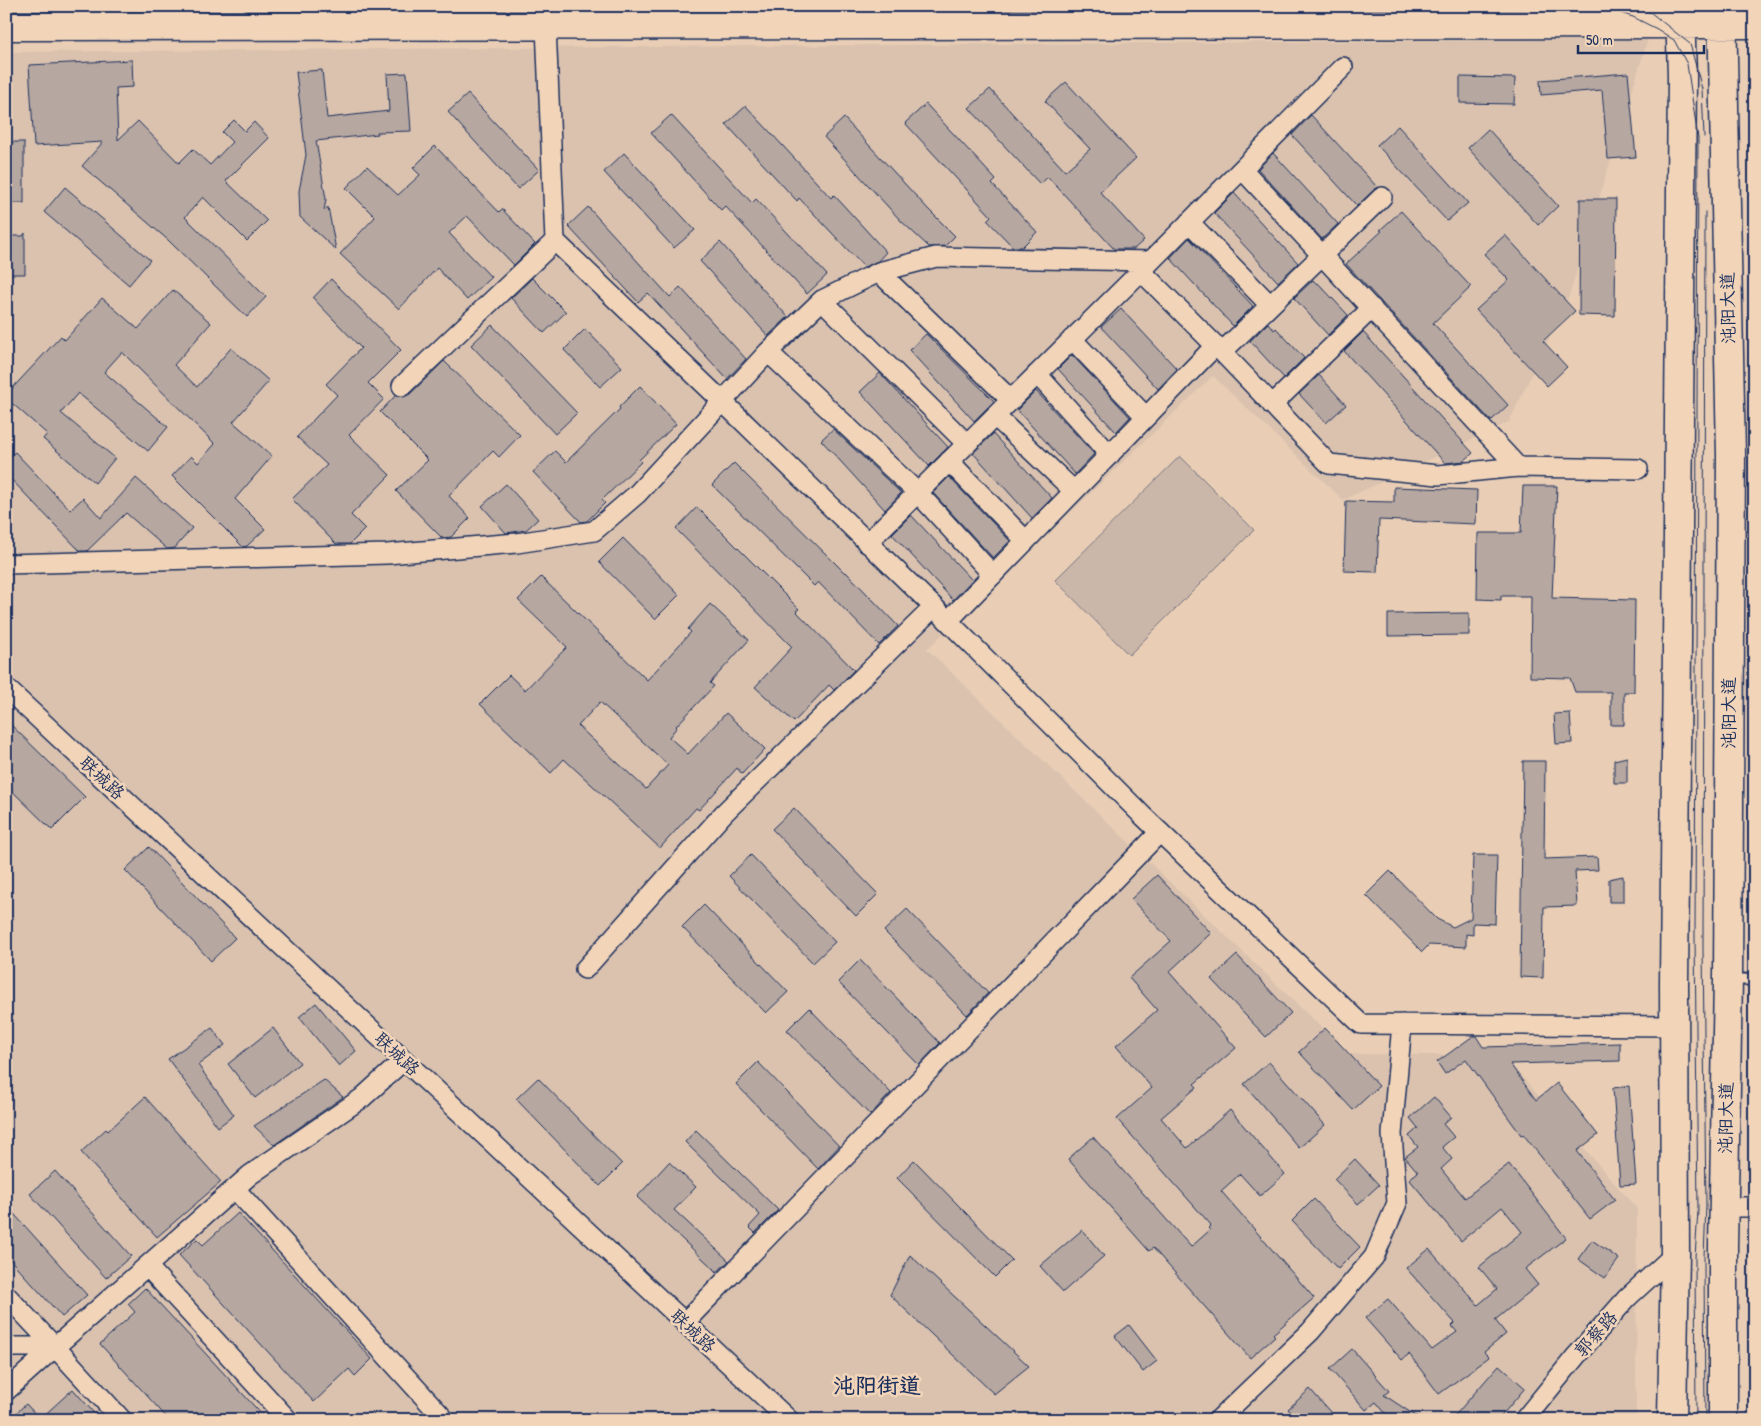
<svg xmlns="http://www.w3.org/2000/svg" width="1761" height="1426" viewBox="0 0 1761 1426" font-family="'Patrick Hand','LXGW WenKai TC',sans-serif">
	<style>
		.built { fill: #dac2af }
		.green { fill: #cbb7a9; stroke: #737384 }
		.building { fill: #b6a7a0; stroke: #1b2f5e; fill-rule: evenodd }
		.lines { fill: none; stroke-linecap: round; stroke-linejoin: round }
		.service-casing { stroke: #1b2f5e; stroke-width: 14 }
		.minor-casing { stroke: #1b2f5e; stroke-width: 22 }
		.secondary-casing { stroke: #1b2f5e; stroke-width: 31 }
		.service { stroke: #f2d5b9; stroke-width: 10 }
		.minor { stroke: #f2d5b9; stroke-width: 19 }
		.secondary { stroke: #f2d5b9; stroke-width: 28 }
		.tram { stroke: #1b2f5e; stroke-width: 1 }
		.labels { text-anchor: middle; stroke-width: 5; stroke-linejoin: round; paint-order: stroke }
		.street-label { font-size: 18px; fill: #1b2f5e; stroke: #f2d5b9 }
		.district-label { font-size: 22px; font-weight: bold; fill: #1b2f5e; stroke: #f2d5b9 }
	</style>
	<rect width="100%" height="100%" fill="#e9ceb5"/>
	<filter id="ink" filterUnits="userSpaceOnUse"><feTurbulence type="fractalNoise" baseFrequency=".02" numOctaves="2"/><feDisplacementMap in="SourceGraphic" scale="10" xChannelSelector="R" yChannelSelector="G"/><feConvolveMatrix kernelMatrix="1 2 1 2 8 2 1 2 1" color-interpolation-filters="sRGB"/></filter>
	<g filter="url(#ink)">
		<path class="built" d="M1648,39l-80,260 -59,123 -166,78 -130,-124 -286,273 422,405 155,2 133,153 -1,211h-1630v-1368z"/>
		<path class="green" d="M1180,456l74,74 -125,125 -74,-75z"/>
		<path class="building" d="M132,60l1,27 -17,1 2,52 20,-19 41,42 14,-14 17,16 22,-23 -10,-10 12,-12 11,11 9,-9 15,16 -43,43 41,40 -20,20 -44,-44 -18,20 81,80 -19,20 -79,-77 -86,-74 21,-24 -69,4 -5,-81z
			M322,70l5,48 62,-7 -2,-37 20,-1 4,58 -34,1 1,2 -62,7 10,58 -2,12 4,-4 8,43 -36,-33 -1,-26 7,-36 -10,-83z
			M1628,73l8,84 -28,2 -6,-69 -61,5 -1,-15z
			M1460,77l55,1 -1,26 -54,-1z
			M1066,82l70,76 -36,34 44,48 -10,9h-20l-66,-72 -8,7 -71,-76 21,-19 75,82 25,-22 -45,-48z
			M468,94l71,76 -21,19 -70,-77z
			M926,104l70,76 -4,4 45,48 -15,15h-9l-26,-27 4,-4 -86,-93z
			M746,106l85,92 3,-3 52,57 -8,9 -14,6 -65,-69 -2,3 -71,-77z
			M671,115l81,88 4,-4 71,76 -20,19 -82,-88 -4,4 -70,-77z
			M1311,115l66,72 -20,19 -65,-71z
			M844,118l84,91 27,27 -10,10 -16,1 -28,-26 -77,-84z
			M1398,126l70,77 -21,18 -70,-76z
			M1488,129l70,77 -20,19 -70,-77z
			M6,142h18v61h-18z
			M435,146l64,66 3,-3 33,35 -21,21 -47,-49 -18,17 42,44 -24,23 -30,-32 -38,41 -59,-55 35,-37 -29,-29 21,-22 31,29 22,-20 -7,-7z
			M624,153l71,77 -21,18 -70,-76z
			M1273,153l65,71 -16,15 -64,-70z
			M65,187l85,73 -21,25 -85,-73z
			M1234,193l64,70 -20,19 -64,-69z
			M1580,199h36l-1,117 -36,-1z
			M588,207l82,90 10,-10 66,72 -19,20 -79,-86 -10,9 -70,-76z
			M1401,211l70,76 -38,36 75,82 -17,16 -145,-157 36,-33 -2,-1z
			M25,233v41h-19v-38h17z
			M1505,235l70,76 -32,30 24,26 -20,19 -71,-76 33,-30 -25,-26z
			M1189,238l64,68 -20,20 -63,-68z
			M720,242l68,75 -20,19 -68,-75z
			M532,278l34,34 -22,21 -33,-35z
			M331,279l70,71 -33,33 16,16 -35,36 41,40 -39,40 14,14 -15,15h-14l-44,-45 35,-34 -30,-28 40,-42 -11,-11 35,-36 -48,-50z
			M1313,280l4,4 1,-1 30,32 -20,20 -34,-37z
			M173,290l38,33 -37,42 23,22 34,-39 38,33 -36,41 39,34 -37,43 30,30 -18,17 -4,1 -71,-71 19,-20 7,7 17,-19 -93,-92 -18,20 64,55 -20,24 -70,-58 -17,20 54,45 -20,25 -52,-44 4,-5 -41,-36v-3l55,-59 4,4 37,-42 36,31z
			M1121,309l56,60 -19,20 -57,-62z
			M1268,323l6,7 2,-2 28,30 -20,20 -34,-37z
			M492,325l85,88 -22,21 -84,-89z
			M585,329l37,38 -22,20 -36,-37z
			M1363,332l110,121 -9,8 -19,2 -101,-112z
			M926,334l68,67 -20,20 -65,-71z
			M1072,355l58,62 -14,15 -58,-63z
			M444,361l76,74 -21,22 -6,-6 -44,45 21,22 -19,19 -9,1 -46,-47 32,-31 -48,-48 16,-17 8,2 6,-3z
			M880,373l68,74 -19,19 -69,-74z
			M1319,375l27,30 -20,18 -27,-29z
			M640,386l36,38 -37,36 2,2 -39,38 3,3 -18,18 -6,1 -48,-50 22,-21 11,11 54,-53 -1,-2z
			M1036,391l58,63 -19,20 -58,-64z
			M833,429l68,64 -16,17 -64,-70z
			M993,434l59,64 -20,20 -59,-65z
			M15,452l55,58 13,-12 18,20 35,-40 56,50 -17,20 -8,1 -41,-36 -39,38h-7l-74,-77v-14z
			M734,463l111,110 1,-1 52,54 -19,19 -61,-63 -4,4 -102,-101z
			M949,477l61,64 -17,17 -60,-65z
			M506,484l32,35 -12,11 -20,3 -24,-27z
			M1523,486h34l-5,112 83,2 -1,92h-10v33h-13v-33h-36l-5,-14 -40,-1 1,-81h-30v4l-24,-1 1,-66h43z
			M1394,487l83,3 -1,34 -97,-4 -2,52 -33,-1 2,-70 48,1z
			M697,507l102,102 -3,2 58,59 -20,20 -5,-5 -35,37 -39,-35 37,-40 -116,-118z
			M911,515l61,65 -19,20 -61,-66z
			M623,538l56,57 -24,24 -56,-57z
			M541,577l106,103 44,-48 -3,-3 22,-25 39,36 -39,43 4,3 -38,40 1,1 -8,10 19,17 38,-41 39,36 -23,25 -5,-6 -38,42 -3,-2 -36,40 -96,-89 -13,14 -71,-69 29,-29 16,15 42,-43 -49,-47zM600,702l68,63 -22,24 -68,-63z
			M1469,613v22l-81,1v-22z
			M1570,713l2,30 -16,1 -2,-30z
			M6,720l79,77 -33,33 -46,-45z
			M1627,757v26h-13v-23z
			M1523,761h22l-1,98 53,-2 1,13 -23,1 2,35 -33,1 -1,71 -23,-1z
			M794,808l84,86 -22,22 -84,-87z
			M149,847l86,91 -24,23 -86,-91z
			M751,855l84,87 -22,21 -84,-87z
			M1473,855h24l-2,69 -22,-1v12l-7,-1v13l-37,-2 -7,7 -56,-57 24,-24 47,48 16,8 18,-9z
			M1157,875l54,58 -42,39 67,76 -42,36 3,3 -36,31 26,30 43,-38 55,64 -25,22 -20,-22 -19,17 93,107 -41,36 2,2 -25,22 -97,-110 -4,3 -81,-92 25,-22 98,110 19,-17 -2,-2 3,-3 -94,-106 35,-31 -36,-42 41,-36 -28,-32 42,-37 -40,-42z
			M1623,876v26h-14v-23z
			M704,905l84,87 -22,21 -84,-86z
			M907,909l81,84 -21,22 -83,-84z
			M1237,955l54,58 -25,24 -55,-58z
			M860,960l80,83 -21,22 -81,-83z
			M316,1003l40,48 -17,15 -40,-49z
			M809,1008l82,85 -21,22 -83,-85z
			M212,1028l13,17 -27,20 36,50 -16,12 -50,-68z
			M273,1028l27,35 -45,35 -27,-34z
			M1325,1028l54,58 -26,24 -54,-58z
			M1473,1036h3l7,11 137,-4v18l-110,3 26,36 21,-17 41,52 -21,16 38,49 -25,19 -67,-85 -2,1 -55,-76 -21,15 -8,-12z
			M758,1062l81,84 -21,23 -82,-85z
			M1269,1062l56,63 -26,23 -55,-64z
			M538,1078l84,86 -22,22 -84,-87z
			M324,1080l19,17 -69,48 -20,-19z
			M1629,1086l7,98 -16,1 -7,-97z
			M145,1097l76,85 -64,55 -76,-85 25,-23 2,2z
			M1434,1097l17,20 -8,7 11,13 -12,10 10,12 -11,10 24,29 44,-34 57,74 -41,31 13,16 -43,35 11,14 -22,18 5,5 -50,37 -30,-40 -7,6 -37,-42 23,-19 44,51 25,-18 -5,-6 3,-3 -49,-55 23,-19 49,56 19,-16 -18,-22 43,-35 -20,-25 -41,34 -52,-62 9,-7 -13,-15 13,-10 -9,-11 9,-8 -8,-10z
			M696,1130l82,80 -23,23 -6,-6 11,-12 -75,-73z
			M1355,1159l24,26 -21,19 -24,-25z
			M914,1160l98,100 -17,17 -98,-99z
			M669,1162l27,25 -22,23 55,51 -12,11 -80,-75z
			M55,1171l76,85 -25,22 -76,-84z
			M1314,1199l46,48 -22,22 -46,-48z
			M6,1205l81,90 -25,22 -56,-62z
			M238,1213l134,146 -17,17 -6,-7 -35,33 -135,-147 18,-16 6,6z
			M1082,1230l22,26 -41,36 -23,-26z
			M1592,1240l27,19 -14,19 -27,-19z
			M910,1255l119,111 -35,28 -104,-99z
			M145,1288l122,132h-98l-69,-76 35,-32 -7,-8z
			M1129,1325l28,36 -14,11 -28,-36z
			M1352,1349l37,42 -5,4 38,25h-31l-15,-18 -10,8 -36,-41z
			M1499,1365l26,23 -27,32h-47z
			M73,1389l27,31h-92l18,-16 14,15z
			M1310,1389l27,31h-40l-9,-11z"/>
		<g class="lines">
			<g class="service-casing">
				<path id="service" d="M1728,979l27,1"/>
			</g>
			<g class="minor-casing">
				<path id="minor" d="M1242,169l276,298
					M1189,222l81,83
					M555,241l167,160 212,206 209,209 218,208 314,2
					M1141,271l81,81 107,112 109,11 80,-8 120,2
					M879,272l132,128
					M822,300l145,144
					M1072,339l74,78
					M768,352l150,141 75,82
					M1222,352l160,-155
					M1037,374l73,81
					M402,386l153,-145 -9,-215
					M1272,405l100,-97
					M995,416l79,75
					M949,461l77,80
					M867,543l274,-272 202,-204
					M6,564l381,-10 130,-11 77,-12 43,-37 131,-142 54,-52 57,-28 57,-15 215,4
					M948,621l268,-276
					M6,688l783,732
					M585,969l139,-156 210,-206
					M235,1189l210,231
					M1725,1207h30
					M147,1266l141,154
					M6,1295l49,52
					M685,1322l475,-490
					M6,1347h49l195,-172 112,-77 42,-38
					M6,1391l49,-44 67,73
					M1218,1420l92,-88 64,-75 23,-54 -5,-69 10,-110
					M1524,1420l52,-64 51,-58 48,-44"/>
			</g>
			<g class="secondary-casing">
				<path id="secondary" d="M1722,6l9,449 -3,524 -5,268v173
					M6,26l1749,-2
					M1672,1420l3,-166 -1,-270 8,-907 -2,-71"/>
			</g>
			<use href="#service" class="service"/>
			<use href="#minor" class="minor"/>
			<use href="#secondary" class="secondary"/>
			<path class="tram" d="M1565,6l40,2 28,9 24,12 17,11 13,24 11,74 -3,799 3,274 -3,46 1,163
				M1631,6l19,6 40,32 12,45 2,48
				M1705,1420l-1,-163 2,-52 -3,-259 2,-734"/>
		</g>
	</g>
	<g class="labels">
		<g class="street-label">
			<text transform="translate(1728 308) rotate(-91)" y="6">沌阳大道</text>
			<text transform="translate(1729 713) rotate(-90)" y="6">沌阳大道</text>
			<text transform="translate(102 778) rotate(43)" y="6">联城路</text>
			<text transform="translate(397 1054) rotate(43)" y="6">联城路</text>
			<text transform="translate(1726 1118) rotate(-89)" y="6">沌阳大道</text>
			<text transform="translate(693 1331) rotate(43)" y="6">联城路</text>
			<text transform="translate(1596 1334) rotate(-49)" y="6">郭蔡路</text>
		</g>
		<g class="district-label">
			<text x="877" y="1393">沌阳街道</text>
		</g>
	</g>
	<rect width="1761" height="1426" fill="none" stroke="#f2d5b9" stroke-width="25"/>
	<rect x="12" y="12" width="1736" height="1401" fill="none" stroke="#1b2f5e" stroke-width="2" filter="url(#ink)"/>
	<path d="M1578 45v8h126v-8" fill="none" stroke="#1b2f5e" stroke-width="2.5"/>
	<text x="1586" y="45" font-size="15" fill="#1b2f5e" stroke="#f2d5b9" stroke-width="4" paint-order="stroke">50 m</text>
</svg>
